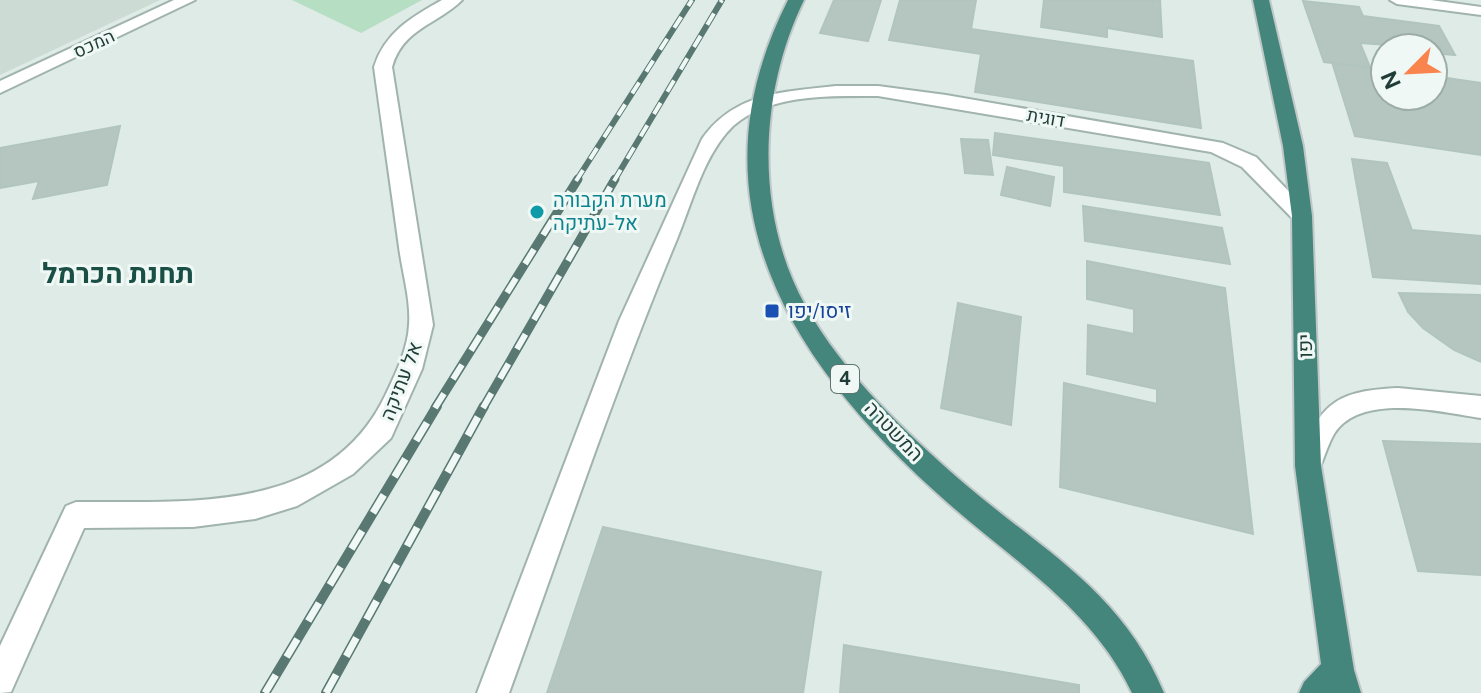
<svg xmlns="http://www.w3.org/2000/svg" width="1481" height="693" viewBox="0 0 1481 693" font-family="'Public Sans',Heebo,sans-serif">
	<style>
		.built { fill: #cddbd5 }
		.green { fill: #b6dec3 }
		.building { fill: #b4c6bf; stroke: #b1c5be; stroke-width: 2 }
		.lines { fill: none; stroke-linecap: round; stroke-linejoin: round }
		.service-casing { stroke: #a1b3ae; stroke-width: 4 }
		.minor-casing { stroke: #a1b3ae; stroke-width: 4 }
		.trunk-casing { stroke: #c0c8c7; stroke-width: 4 }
		.service { fill: #fff; fill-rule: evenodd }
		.minor { fill: #fff; fill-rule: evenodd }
		.trunk { fill: #44867c; fill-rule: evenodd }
		.rail-far2-casing { stroke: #597872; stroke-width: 6 }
		.rail-far1-casing { stroke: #597872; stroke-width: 9 }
		.rail-casing { stroke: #597872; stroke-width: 10 }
		.rail-far2 { stroke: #eff8f4; stroke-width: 4; stroke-dasharray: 13; stroke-linecap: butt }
		.rail-far1 { stroke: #eff8f4; stroke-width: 6; stroke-dasharray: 17; stroke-linecap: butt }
		.rail { stroke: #eff8f4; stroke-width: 7; stroke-dasharray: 21; stroke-linecap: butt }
		.culture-dot { fill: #0f9aa8; stroke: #eff8f4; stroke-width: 3 }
		.transit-dot { fill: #1a4fb4; stroke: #eff8f4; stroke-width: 3 }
		.labels { text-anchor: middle; stroke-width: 6; stroke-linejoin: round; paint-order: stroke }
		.far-street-label { font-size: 18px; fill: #1f3c36; stroke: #eff8f4 }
		.shield { fill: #eff8f4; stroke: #5d746f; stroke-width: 2 }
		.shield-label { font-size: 18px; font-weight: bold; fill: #1f3c36 }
		.culture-label { font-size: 20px; fill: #0d838f; stroke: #eff8f4; text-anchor: start }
		.transit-label { font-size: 20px; fill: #164399; stroke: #eff8f4; text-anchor: start }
		.street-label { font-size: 20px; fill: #1f3c36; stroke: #eff8f4 }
		.district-label { font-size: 28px; font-weight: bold; fill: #1a4f46; stroke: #eff8f4 }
	</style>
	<rect width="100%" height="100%" fill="#deebe6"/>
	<path class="built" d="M0,0h160l-160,75z"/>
	<path class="green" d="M292,0h130l-61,33z"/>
	<path class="building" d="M834,0h47l-13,41 -48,-8z
		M900,0h76l-5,29 222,32 8,67 -226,-36 6,-38 -92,-14z
		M1044,0h116l2,37 -55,-9v9l-66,-10z
		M1303,1l56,6 4,9 76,10 16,29 -22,-2v-5l-73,-5 10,24 -46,-5z
		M1332,62l53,8v26h48v-20l48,7v72l-126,-19z
		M120,126l-13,59 -74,14 6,-18 -39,7v-40z
		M995,133l214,30 11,52 -156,-23v-26l-71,-11z
		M961,139l27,1 5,35 -28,-2z
		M1352,159l35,4 25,67 69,6v48l-108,-7z
		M1007,167l47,10 -4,29 -49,-11z
		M1083,206l139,22 8,36 -145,-23z
		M1087,261l138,27 28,246 -193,-47 4,-104 93,21v-15l-70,-15 1,-49 46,9v-25l-47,-10z
		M1399,293l82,2v67l-27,-12 -31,-22 -15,-16z
		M958,303l63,14 -10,108 -70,-17z
		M1383,441l98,3v131l-63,-4z
		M603,527l218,45 -18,121h-256z
		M844,645l235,40v8h-239z"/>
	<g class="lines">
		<g class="service-casing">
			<path id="service" d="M1390,0h41l50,7v8l-84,-11z"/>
		</g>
		<g class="minor-casing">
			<path id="minor" d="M174,0h21l-195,93v-12z
				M442,0h20c-25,25 -59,28 -70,67l41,258 -11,44 -31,69 -38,36 -56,32 -42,13 -62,8 -109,1 -73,164 -11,1v-47l66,-140 10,-4c113,-1 253,13 310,-108 10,-21 22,-46 23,-69 2,-25 -7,-54 -10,-78 -8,-60 -17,-120 -25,-180 11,-35 38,-50 68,-67z
				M836,86h42l68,9 277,48 33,14 56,59 -3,5h-14l-53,-54 -31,-15 -333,-56c-46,0 -108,-3 -145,30 -29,28 -41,77 -56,113 -62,149 -113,302 -168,454h-32l142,-372 83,-182c33,-47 82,-47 134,-53z
				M1398,388l83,8v22c-40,-6 -121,-26 -147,16 -7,12 -11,28 -17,40l-9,4 -9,-4 -4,-8c26,-59 34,-75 103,-78z"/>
		</g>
		<g class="trunk-casing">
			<path id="trunk" d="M788,0h16c-45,92 -50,213 1,305 39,70 101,128 161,180 79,67 156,107 198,208h-32c-39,-83 -117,-131 -184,-190 -153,-135 -264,-298 -160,-503z
				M1253,0h16l34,146 9,70 9,250 33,204 7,23h-62l5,-11 17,-18 -26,-198 -3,-250 -9,-70z"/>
		</g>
		<use href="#service" class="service"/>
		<use href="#minor" class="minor"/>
		<use href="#trunk" class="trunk"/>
		<g class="rail-far2-casing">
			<path id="rail-far2" d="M576,181l116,-181
				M614,181l108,-181"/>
		</g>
		<g class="rail-far1-casing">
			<path id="rail-far1" d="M435,408l143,-229
				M483,408l132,-229"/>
		</g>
		<g class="rail-casing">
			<path id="rail" d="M265,693l172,-287
				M326,693l158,-287"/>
		</g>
		<use href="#rail-far2" class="rail-far2"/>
		<use href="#rail-far1" class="rail-far1"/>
		<use href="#rail" class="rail"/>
	</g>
	<circle class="culture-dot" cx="537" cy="212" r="8"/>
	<rect class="transit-dot" x="764" y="303" width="16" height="16" rx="4"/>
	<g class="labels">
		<g class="far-street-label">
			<text transform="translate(94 44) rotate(-25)" y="6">המכס</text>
			<text transform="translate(1046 118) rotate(10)" y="6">דוגית</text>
		</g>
		<rect class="shield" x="831" y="365" width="28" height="28" rx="6"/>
		<g class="shield-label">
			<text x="845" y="385">4</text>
		</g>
		<g class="culture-label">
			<text x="553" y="207">מערת הקבורה<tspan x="553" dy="23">אל-עתיקה</tspan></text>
		</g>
		<g class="transit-label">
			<text x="788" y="318">זיסו/יפו</text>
		</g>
		<g class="street-label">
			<text transform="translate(1305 346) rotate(-91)" y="7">יפו</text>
			<text transform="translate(401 381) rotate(-69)" y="7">אל עתיקה</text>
			<text transform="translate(894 431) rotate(46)" y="7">המשטרה</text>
		</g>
		<g class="district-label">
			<text x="118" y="283">תחנת הכרמל</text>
		</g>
	</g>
	<g transform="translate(1409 72) rotate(246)"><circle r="38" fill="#eff8f4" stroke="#9cada8" stroke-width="2"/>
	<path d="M0-6L14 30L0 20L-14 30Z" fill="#fa844d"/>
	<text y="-12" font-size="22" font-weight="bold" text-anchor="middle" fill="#1f3c36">N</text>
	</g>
</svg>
